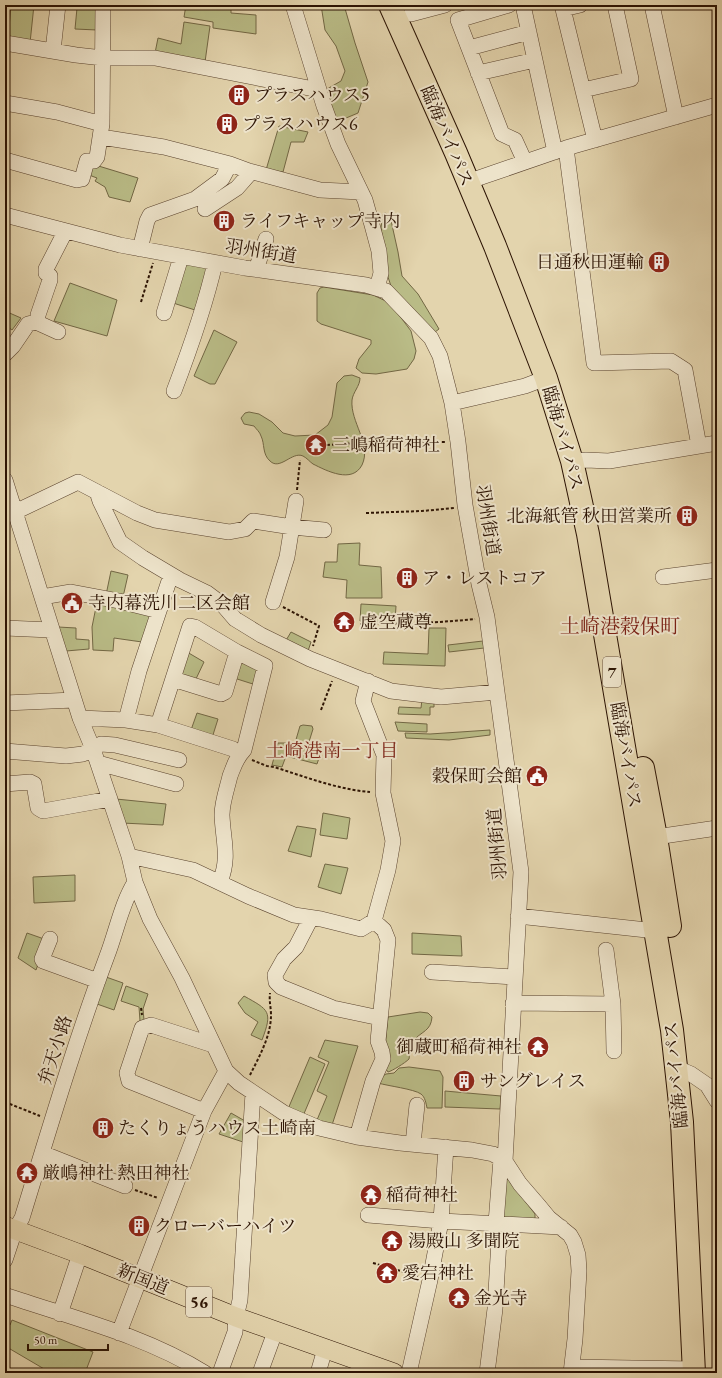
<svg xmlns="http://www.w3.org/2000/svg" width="722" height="1378" viewBox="0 0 722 1378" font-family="'EB Garamond','Noto Serif JP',serif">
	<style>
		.green { fill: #b9bb86; stroke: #726744 }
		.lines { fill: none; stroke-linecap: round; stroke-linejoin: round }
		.minor-casing { stroke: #5a432e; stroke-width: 16 }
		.major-casing { stroke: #2c1303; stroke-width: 20 }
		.highway-casing { stroke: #2c1303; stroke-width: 24 }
		.path { stroke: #2c1303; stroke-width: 2; stroke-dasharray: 3 2; stroke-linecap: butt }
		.minor { stroke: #ede3ca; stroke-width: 15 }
		.major { stroke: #e3d4ad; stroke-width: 19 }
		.highway { stroke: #e3d4ad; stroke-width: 22 }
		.labels { text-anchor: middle; stroke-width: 4; stroke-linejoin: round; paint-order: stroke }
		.shield { fill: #ede3ca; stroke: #66513f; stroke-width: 1 }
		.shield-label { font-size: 17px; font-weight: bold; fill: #2c1303 }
		.poi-label { font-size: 18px; fill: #2c1303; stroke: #ede3ca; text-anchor: start }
		.street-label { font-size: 18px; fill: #2c1303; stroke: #ede3ca }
		.neighbourhood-label { font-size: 19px; fill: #7a1f14; stroke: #ede3ca }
		.quarter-label { font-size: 20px; fill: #7a1f14; stroke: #ede3ca }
	</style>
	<rect width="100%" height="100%" fill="#e3d4ad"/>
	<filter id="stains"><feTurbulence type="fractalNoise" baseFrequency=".005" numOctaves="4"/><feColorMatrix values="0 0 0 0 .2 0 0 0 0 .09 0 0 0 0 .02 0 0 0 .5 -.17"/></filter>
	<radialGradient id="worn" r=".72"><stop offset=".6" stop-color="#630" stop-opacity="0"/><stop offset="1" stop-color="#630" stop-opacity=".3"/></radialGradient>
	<path class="green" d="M11,5h23l-4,38 -22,-4z
		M186,5h45v8l25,2v19l-43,-6v-6l-29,-5z
		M321,5h23l11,38 13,39 -10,31 -19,8 -5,-3 -7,-29 14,-8 4,-10 -9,-25 -11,-16z
		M77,8l21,1 -1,21 -22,-1z
		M184,22l26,4 -5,36 -50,-9 3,-15 23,6z
		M279,126l29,6 -4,10h-13l-8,30 -17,-2z
		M92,164l46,14 -8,24 -21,-5 -4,-10 -10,-6 2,-3 -8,-3z
		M385,213l5,3 8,36 4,24 16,18 21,35 -4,3 -44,-46 -3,-9 -5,-32 -2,-18 2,-13z
		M183,263l24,5 -12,42 -25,-8z
		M70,283l47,17 -10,36 -53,-15z
		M324,287l49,8 17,8 21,28 5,20 -2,8 -7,10 -31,5 -14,-1 -6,-5 3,-9 12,-15v-4l-50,-16 -4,-3v-28l3,-5z
		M5,311l16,7 -9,12 -7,-5z
		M214,330l23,12 -22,42h-5l-16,-8z
		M352,375l8,3c0,8 -7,14 -8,22 -2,22 20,44 10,65 -10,19 -35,6 -49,-1 -3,-2 -6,-6 -10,-8 -11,-5 -23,15 -33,5 -8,-7 -5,-17 -9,-25 -1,-4 -5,-7 -7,-10l-10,-2 -3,-6 4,-5 4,-1 10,2 13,8 11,11 12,3 20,-1 13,-10 4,-8 5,-34 7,-7z
		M360,543l-1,22 22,2 1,31h-36l1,-18 -24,-3 2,-15h12l1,-18z
		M111,571l17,4 -5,22 -17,-2z
		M97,602l54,14 -9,26 -28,-4 -1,13 -20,-1 -1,-23z
		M361,604l35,2 -1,16 -35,-1z
		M58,627l18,1v11l13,1v9l-23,2z
		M429,628h17l-1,38 -62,-2 1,-12 44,2z
		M291,632l20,10 -4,12 -22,-12z
		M483,641l1,7 -35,4 -1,-7z
		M187,652l17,10 -9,19 -18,-6z
		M239,657l21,12 -4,16 -22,-7z
		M422,699h12v8h-4v8l-32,-1 1,-7 22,1z
		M197,713l21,6 -6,19 -21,-8z
		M395,722l32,2v8l-29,-1z
		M303,725l9,1 1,3 -5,16 8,2 -3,9 6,2 -2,6 -31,-8 -4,11 -10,-2 6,-22h17l5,-17z
		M490,730v5l-41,5 -43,-2 -1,-5 25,1z
		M116,799l50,5 -3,21 -41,-2z
		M323,813l27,5 -3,21 -27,-4z
		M297,826l19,3 -5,28 -23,-6z
		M325,864l23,4 -7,26 -23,-7z
		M75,875v26l-41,2 -1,-26z
		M27,933l20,7 -11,30 -18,-12z
		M412,933l49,3 1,20 -50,-2z
		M106,977l17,6 -9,27 -17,-6z
		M126,986l22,8 -5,15 1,11 -4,1 -1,-14 -18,-6z
		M244,996c25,14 29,15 18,44l-11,-5 7,-13 -13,-9 -7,-10z
		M420,1012l8,1 4,4c-1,14 -10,14 -18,23 -4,5 -4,13 -5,19 -4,4 -17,12 -21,13l-2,-3 -1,-22 3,-30z
		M325,1040l33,6 -26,79 -15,-5 10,-24 -10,-5 12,-29 -11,-5z
		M310,1057l15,7 -22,52 -15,-7z
		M409,1067l31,4 3,6 -1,31h-15c-1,-5 -2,-11 -6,-14 -7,-5 -33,-8 -43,-11l3,-6 5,-3 8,-1 5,-5z
		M445,1091l56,5 -1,13 -55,-2z
		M231,1113l14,8 -2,21 -24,-8z
		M508,1179l27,35v5l-34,2 1,-41z
		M12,1320l81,32 -8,21h-34l-46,-27v-23l5,2z"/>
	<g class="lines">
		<g class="minor-casing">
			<path id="minor" d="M293,5l31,101 14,38 27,56 7,25 7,26 2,22 -4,15
				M509,5l-51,15 44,114 13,6 10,22
				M523,5l32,147
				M580,5l-17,4 32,131
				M652,5l24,112
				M411,14l34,-9
				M5,43l71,12 27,3h52l164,32
				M469,48l60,-16
				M53,51l5,-46
				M478,73l57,-13
				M583,90l48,-11 -16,-74
				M5,103l52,9 45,12
				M101,137l63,10 66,17 19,7 71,19 41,2
				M566,148l25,192 3,23 77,-2 14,9 14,76
				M5,160l72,20 5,-1 5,-18h7l3,-4 5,-33 1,-119
				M467,182l99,-34 151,-43
				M205,209l32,-21 14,-16
				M5,215l115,30 125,23 121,17 20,6 45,47 9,18 12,47 6,39 7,63 14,79 8,33 34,255 -16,289
				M140,249l7,-28 3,-6 45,-16 27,-20 8,-15
				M256,270l10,-31
				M164,313l17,-56
				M38,315l12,-35v-4l-4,-3v-4l19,-37
				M5,354l8,-8 15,-22 8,-2 22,10
				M174,391c16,-42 31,-84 41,-128
				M452,403l73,-17 21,-8
				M572,461l14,-1 23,1 108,-18
				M5,480l75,238 13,31 36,107 6,26 15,37 32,59 44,93 13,12 45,30 35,15 38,9 43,6 72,7 21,4 12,7 15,23 19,22 10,12 21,17 4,7 4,13 1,16 -4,68 -4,34
				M97,492l3,9 20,41 23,16 37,22 27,13 16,12 12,14 26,16 49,24 81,32 50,6 56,-5
				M15,512l63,-30 59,31 18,7 74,12 16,-3 8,-8 39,6 32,3
				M663,577l54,-7
				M42,597l29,-5 48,9 40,10
				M273,602l14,-45 9,-56
				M5,628l46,2
				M173,679l48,15 4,-2 12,-40
				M5,703l69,-3
				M80,718l46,2 32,5 75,24 7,5
				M126,720l13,-49 32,-96
				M158,725l32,-99 5,1 42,25 28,14 -21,84c-8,8 -10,16 -14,26 -3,13 -8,26 -8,39 1,26 8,42 -2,67
				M5,751l61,5 17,-2 18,-10 14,1 64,15
				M98,763l78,21
				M5,784l25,-2 4,2 4,24 5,3 67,-12
				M656,837l61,-9
				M129,856l64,14 55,26 46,19 27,4 40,10 13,-8 14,-51 5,-29 -10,-48 1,-38 -21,-54 5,-20
				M518,916l138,15
				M311,918l-15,29 -12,12 -9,16 1,7 5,5 52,21 47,10
				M50,939l-8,20 1,2 55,20
				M606,950l7,54 1,47
				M432,972l82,5
				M513,1003l100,1
				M677,1068l14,6 16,11 10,16
				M204,1111l-75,-30 -2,-8 15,-45 9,-3 62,20
				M357,1137l16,-56 10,-22 -1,-7 -4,-11 10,-101 -4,-10 -10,-9
				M413,1144l4,-39
				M42,1153l83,33
				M368,1215l73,6 120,6
				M496,1223l5,-64
				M5,1260l10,-30 7,-12c27,-88 53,-176 85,-262 9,-23 15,-54 28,-74
				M5,1295c67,23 139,40 200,78
				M60,1314l20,-60
				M119,1333l85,-222 22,-40
				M572,1367l122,2
				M220,1373l15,-41 1,-15 4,-17 13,-207
				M260,1373l15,-41
				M318,1373l7,-24
				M409,1373l21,-93 11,-59 5,-74
				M487,1373l8,-64 5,-86"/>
		</g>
		<g class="major-casing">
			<path id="major" d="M5,1226l75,28 156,63 158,56"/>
		</g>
		<g class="highway-casing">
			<path id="highway" d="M390,5l66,148 39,93 51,132 26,83 16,73 84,496 10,92 12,251
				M643,768l13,69 14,89"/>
		</g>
		<path class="path" d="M141,302l12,-39
			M327,445l58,-4 60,1
			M297,490l3,-30
			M366,513l56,-2 32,-3
			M283,607l36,19 -6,20
			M360,624c39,0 77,-1 115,-5
			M321,710l11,-29
			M252,760l15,6 7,1c32,10 62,22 96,25
			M141,1008l1,7
			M250,1075c9,-18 21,-39 21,-60 0,-7 -2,-14 -1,-22
			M5,1102l35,14
			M135,1190l23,8
			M373,1263l45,13"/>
		<use href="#minor" class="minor"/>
		<use href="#major" class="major"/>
		<use href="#highway" class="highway"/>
	</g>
	<defs>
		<g id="building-disc" transform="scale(1.15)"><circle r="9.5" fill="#8f2418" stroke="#ede3ca"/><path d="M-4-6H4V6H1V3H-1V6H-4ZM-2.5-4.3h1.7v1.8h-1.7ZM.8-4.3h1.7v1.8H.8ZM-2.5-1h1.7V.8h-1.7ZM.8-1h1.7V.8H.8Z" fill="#fff"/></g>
		<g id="temple-disc" transform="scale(1.15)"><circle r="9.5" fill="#8f2418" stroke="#ede3ca"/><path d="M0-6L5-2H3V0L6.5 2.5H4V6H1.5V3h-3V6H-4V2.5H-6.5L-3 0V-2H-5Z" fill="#fff"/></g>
		<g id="civic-disc" transform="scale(1.15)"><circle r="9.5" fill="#8f2418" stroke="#ede3ca"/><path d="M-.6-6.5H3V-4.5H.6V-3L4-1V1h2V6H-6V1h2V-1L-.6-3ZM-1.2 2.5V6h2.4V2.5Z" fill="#fff"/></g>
	</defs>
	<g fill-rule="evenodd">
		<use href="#building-disc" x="239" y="95"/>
		<use href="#building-disc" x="227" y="124"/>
		<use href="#building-disc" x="224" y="221"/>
		<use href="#building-disc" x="659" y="262"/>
		<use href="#temple-disc" x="316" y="445"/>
		<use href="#building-disc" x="687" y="516"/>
		<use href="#building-disc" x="407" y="578"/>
		<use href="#civic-disc" x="72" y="603"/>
		<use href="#temple-disc" x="344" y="622"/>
		<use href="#civic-disc" x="537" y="776"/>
		<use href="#temple-disc" x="538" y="1047"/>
		<use href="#building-disc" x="464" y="1081"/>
		<use href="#building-disc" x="103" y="1128"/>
		<use href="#temple-disc" x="27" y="1173"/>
		<use href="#temple-disc" x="371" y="1195"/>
		<use href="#building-disc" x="139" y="1226"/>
		<use href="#temple-disc" x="392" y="1241"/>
		<use href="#temple-disc" x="387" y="1273"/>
		<use href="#temple-disc" x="459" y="1298"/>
	</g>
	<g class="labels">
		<g class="shield">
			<rect x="603" y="657" width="18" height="30" rx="3"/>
			<rect x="186" y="1287" width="26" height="30" rx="3"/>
		</g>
		<g class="shield-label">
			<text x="612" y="678">7</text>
			<text x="199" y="1308">56</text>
		</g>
		<g class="poi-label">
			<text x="254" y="101">プラスハウス5</text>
			<text x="242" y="130">プラスハウス6</text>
			<text x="240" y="227">ライフキャップ寺内</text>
			<text x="644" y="268" text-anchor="end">日通秋田運輸</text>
			<text x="332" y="451">三嶋稲荷神社</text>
			<text x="672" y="522" text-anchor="end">北海紙管 秋田営業所</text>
			<text x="422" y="584">ア・レストコア</text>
			<text x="88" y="609">寺内幕洗川二区会館</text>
			<text x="360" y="628">虚空蔵尊</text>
			<text x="522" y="782" text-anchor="end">穀保町会館</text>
			<text x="522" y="1053" text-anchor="end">御蔵町稲荷神社</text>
			<text x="480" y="1087">サングレイス</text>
			<text x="118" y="1134">たくりょうハウス土崎南</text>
			<text x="42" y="1179">厳嶋神社 熱田神社</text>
			<text x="386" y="1201">稲荷神社</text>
			<text x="154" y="1232">クローバーハイツ</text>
			<text x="408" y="1247">湯殿山 多聞院</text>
			<text x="402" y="1279">愛宕神社</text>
			<text x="474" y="1304">金光寺</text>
		</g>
		<g class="street-label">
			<text transform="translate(447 136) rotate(67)" y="6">臨海バイパス</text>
			<text transform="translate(261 251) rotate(9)" y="6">羽州街道</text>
			<text transform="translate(563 438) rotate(74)" y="6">臨海バイパス</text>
			<text transform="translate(488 520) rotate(81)" y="6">羽州街道</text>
			<text transform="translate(626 755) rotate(80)" y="6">臨海バイパス</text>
			<text transform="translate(497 844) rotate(-95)" y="6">羽州街道</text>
			<text transform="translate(55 1050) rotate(-72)" y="6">弁天小路</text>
			<text transform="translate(676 1075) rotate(-96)" y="6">臨海バイパス</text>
			<text transform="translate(143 1279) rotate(22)" y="6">新国道</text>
		</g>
		<g class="neighbourhood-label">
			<text x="332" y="757">土崎港南一丁目</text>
		</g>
		<g class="quarter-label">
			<text x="620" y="633">土崎港穀保町</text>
		</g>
	</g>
	<rect width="722" height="1378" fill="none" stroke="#e3d4ad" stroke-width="20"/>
	<rect x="6" y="6" width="710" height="1366" fill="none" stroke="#2c1303" stroke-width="2"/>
	<rect x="10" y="10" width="702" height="1358" fill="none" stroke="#2c1303"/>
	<path d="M28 1344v6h80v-6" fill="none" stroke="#2c1303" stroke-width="2"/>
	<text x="34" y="1344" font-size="12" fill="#2c1303" stroke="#ede3ca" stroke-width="3" paint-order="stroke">50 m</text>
	<rect width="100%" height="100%" filter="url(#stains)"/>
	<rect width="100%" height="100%" fill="url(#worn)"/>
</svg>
